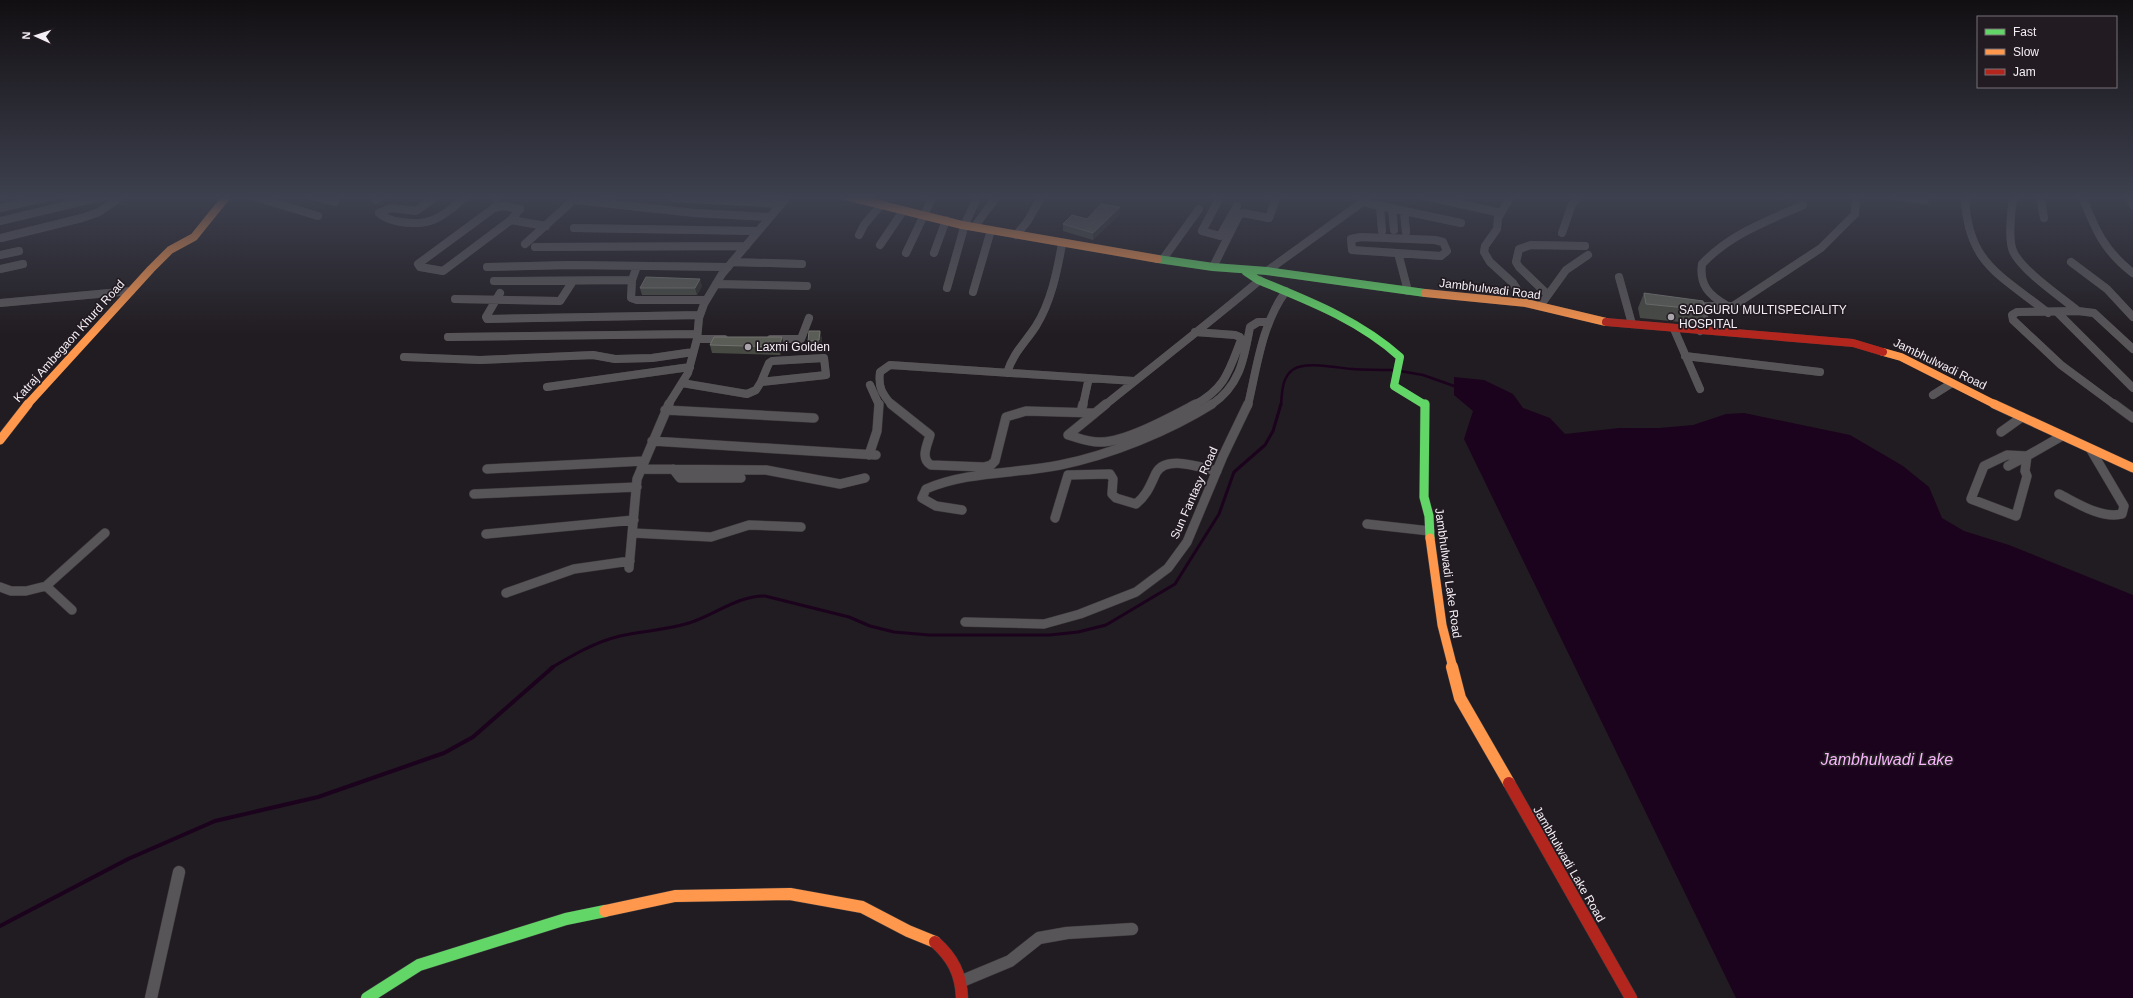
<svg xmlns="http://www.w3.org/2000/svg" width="2133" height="998" viewBox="0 0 2133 998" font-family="Helvetica,sans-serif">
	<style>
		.water { fill: #1c031d }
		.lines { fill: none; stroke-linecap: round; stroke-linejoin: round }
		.stream-far2 { stroke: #1c031d; stroke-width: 2.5 }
		.stream-far1 { stroke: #1c031d; stroke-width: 3 }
		.stream { stroke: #1c031d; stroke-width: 4 }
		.street-far2-casing { stroke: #3c393c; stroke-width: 8 }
		.street-far1-casing { stroke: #3c393c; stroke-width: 10 }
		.street-casing { stroke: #3c393c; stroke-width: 13 }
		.fast-far2-casing { stroke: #3c393c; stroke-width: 8 }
		.fast-far1-casing { stroke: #3c393c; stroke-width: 10 }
		.fast-casing { stroke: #3c393c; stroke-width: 13 }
		.slow-far2-casing { stroke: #3c393c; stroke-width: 8 }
		.slow-far1-casing { stroke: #3c393c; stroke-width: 10 }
		.slow-casing { stroke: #3c393c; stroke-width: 13 }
		.jam-far1-casing { stroke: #3c393c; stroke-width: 8 }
		.jam-casing { stroke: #3c393c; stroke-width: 13 }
		.street-far2 { stroke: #585558; stroke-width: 8 }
		.street-far1 { stroke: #585558; stroke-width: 9 }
		.street { stroke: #585558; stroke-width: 12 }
		.fast-far2 { stroke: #63d668; stroke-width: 8 }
		.fast-far1 { stroke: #63d668; stroke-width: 9 }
		.fast { stroke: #63d668; stroke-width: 12 }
		.slow-far2 { stroke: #ff974d; stroke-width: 8 }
		.slow-far1 { stroke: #ff974d; stroke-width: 9 }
		.slow { stroke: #ff974d; stroke-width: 12 }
		.jam-far1 { stroke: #b3261e; stroke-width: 8 }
		.jam { stroke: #b3261e; stroke-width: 12 }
		.wall { fill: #474a43 }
		.shaded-wall { fill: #30302e }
		.building { fill: #5a5c56; stroke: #72736f }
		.poi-dot { fill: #aaa5aa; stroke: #221b22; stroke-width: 1.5 }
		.labels { text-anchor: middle; stroke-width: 3.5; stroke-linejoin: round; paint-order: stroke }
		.street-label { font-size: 12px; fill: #f4eff4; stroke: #221b22 }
		.poi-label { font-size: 12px; fill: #f4eff4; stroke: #221b22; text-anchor: start }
		.near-water-label { font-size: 16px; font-style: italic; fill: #f8b5fb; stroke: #221b22 }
	</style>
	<rect width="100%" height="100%" fill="#211c21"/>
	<path class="water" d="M1454,377l30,3 29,14 10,14 27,10 15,16 54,-6h40l34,-3 33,-11 18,-1 106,22 53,31 26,21 13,31 22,13 45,14 124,50v403h-397l-272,-559 9,-28 -19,-16z"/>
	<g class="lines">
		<path class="stream-far2" d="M1400,371l23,4 31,11
			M1281,405c1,-13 1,-29 13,-36 12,-8 44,-1 58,0 14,1 29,1 43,1"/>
		<path class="stream-far1" d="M551,668c22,-13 44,-26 69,-32 22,-5 46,-6 69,-13 26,-8 47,-27 76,-27l84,21 21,9 24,6 35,3h121l28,-3 28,-7 69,-41 44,-70 15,-42 31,-27 8,-14 8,-27"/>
		<path class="stream" d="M0,926l128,-67 87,-38 103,-24 126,-44 29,-16 80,-70"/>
		<g class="street-far2-casing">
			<path id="street-far2" d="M252,196l66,20
				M313,196l22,6
				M437,196l-21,15 -25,-3 -12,5c6,6 15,8 22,9 32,5 43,-7 66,-26
				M1425,196l76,17
				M1511,196l-13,22 -1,11 -12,17 -1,6 6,10 23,21 13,20
				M1780,196h2
				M1894,196l31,4
				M1965,196c2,68 36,79 83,117
				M2014,196c-3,11 -6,44 -1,55 8,19 48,46 65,60
				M2040,196l4,22
				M2082,196c13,33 22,55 51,77
				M2129,196l4,9
				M673,198l108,6
				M496,199l3,-3
				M1219,199l-17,32 18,5 17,-30
				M376,200l6,-4
				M574,200l121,13 75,4
				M1362,202l99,21
				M503,206l17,3 -9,11 -68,51 -23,-4 -2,-3 76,-56z
				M1380,206l2,25
				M0,208l53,-12
				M1392,208l2,22
				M1404,211l2,21
				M511,220l35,6
				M0,221l105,-25
				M975,226l22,-30
				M574,228l184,3
				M1562,233l10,-29 7,-8
				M859,235l5,-10 16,-19
				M1016,235l11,-13 15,-26
				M1361,237l74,3 8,2 4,9 -6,5 -89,-6 -1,-11z
				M1,238l81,-20 17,-6 23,-16
				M525,244l53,-48
				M880,245l23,-34
				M535,247l211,-1
				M906,253l27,-57
				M934,253l12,-33
				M1398,253l10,38
				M0,255l19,-4
				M1163,259l36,-50
				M732,262l70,2
				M2071,262l36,27 26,28
				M487,267l83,-2 158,2
				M1213,267l26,-52 4,-2 26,5 8,-22
				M0,269l23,-5
				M1267,271l104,-75
				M1619,277l13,47
				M632,280l-1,18 6,2h69
				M494,281l138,-1 5,-14
				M716,284l91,2
				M947,288l18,-64 13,-28
				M973,292l18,-62
				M500,293l-14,24 1,2 213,-4
				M1547,294l-28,-27 -3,-5 3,-13 12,-4 54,1
				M455,299l105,2 13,-20
				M0,303l131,-12
				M1726,305c-17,-10 -27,-20 -24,-41 28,-30 65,-43 101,-59
				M1540,306l26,-36 22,-15
				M2057,312l76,76
				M1674,329l26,60
				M1700,331l7,-6 -7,-19h33l88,-58 34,-34 1,-18
				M448,337l249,-3
				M697,339h27
				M771,339h30l8,-21
				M1685,356l135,16
				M404,357l76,3 113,-5 22,4 37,-1 41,-6
				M824,358l2,17 -65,7 8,-19 3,-2z
				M1007,373c6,-20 18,-30 29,-47 15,-24 21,-54 26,-82
				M682,383l65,11 9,-4 5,-8
				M870,385l9,20
				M547,387l143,-20
				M1933,395l19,-12
				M668,405l20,-32 9,-34 2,-21 5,-14 18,-30 66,-78
				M892,405c-10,-11 -14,-18 -12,-33l10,-7 244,16
				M1083,405l5,-23
				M1105,405c52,-42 104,-82 155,-125
				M1194,405c31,-16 35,-34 47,-65l-1,-3 -5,-2 -40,-3
				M1211,405c29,-19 33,-46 39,-78l8,-5h10
				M1248,405c9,-38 14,-82 38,-114
				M2115,405l-54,-40 -48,-45 -1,-5 5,-3 61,-1 16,2 39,36"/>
		</g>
		<g class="street-far1-casing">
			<path id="street-far1" d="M891,404l39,31c-3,11 -10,23 1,30l53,2 7,-2 4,-4 11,-44 20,-6 69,2 11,-9
				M2114,404l19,14
				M665,410l149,8
				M1081,412l2,-8
				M1095,413l-27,22c11,3 22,8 33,7 25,0 72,-26 95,-38
				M2001,432l21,-15
				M652,441l224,14
				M869,455l8,-24 2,-27
				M2007,455l20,1 -2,15 2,5 -11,40 -45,-17 13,-33z
				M2027,456l35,-20
				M2008,466l19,-10
				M487,469l157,-8
				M641,469l125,1 74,14 25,-6
				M673,469l7,9h61
				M474,494l163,-7
				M2059,494c18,9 42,25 63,20l2,-8 -33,-56
				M962,510l-26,-4 -14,-8 4,-9c41,-18 90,-15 134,-24 50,-10 109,-34 152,-61
				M1055,518l13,-43 42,-1 3,5 -1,15 4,4 20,6c11,-9 14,-18 20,-31 10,-19 45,-5 61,-2
				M1367,524l63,7
				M633,533l78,4 38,-12 52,2
				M486,534l148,-14
				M629,568l8,-89 32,-75
				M46,586l26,24
				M0,587l11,4h15l20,-5 59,-53
				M506,593l68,-24 56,-8
				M965,622l79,2 36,-10 56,-22 32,-24 19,-26 36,-86 25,-52"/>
		</g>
		<g class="street-casing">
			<path id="street" d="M962,981l48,-20 29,-23 28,-5 65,-4
				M151,998l28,-126"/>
		</g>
		<g class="fast-far2-casing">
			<path id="fast-far2" d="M1158,259l55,8 54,4 158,22
				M1246,272l12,8c51,21 101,40 142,77l-6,29 31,19"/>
		</g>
		<g class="fast-far1-casing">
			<path id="fast-far1" d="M1425,404l-1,93 5,19 1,22"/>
		</g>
		<g class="fast-casing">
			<path id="fast" d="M367,998l52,-33 147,-46 39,-8"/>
		</g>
		<g class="slow-far2-casing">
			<path id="slow-far2" d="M846,196l116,29 196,34
				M1425,293l101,10 80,19
				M1883,352l18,5 95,48
				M27,405l124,-136 19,-19 24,-13 33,-41"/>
		</g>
		<g class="slow-far1-casing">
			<path id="slow-far1" d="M1994,404l139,64
				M0,440l28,-36
				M1430,538l12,87 11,43"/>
		</g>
		<g class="slow-casing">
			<path id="slow" d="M1452,667l8,31 49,85
				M605,911l70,-15 115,-2 72,13 46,24 27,11"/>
		</g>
		<g class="jam-far1-casing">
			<path id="jam-far1" d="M0,197l3,-1
				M1606,322l247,21 30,9"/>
		</g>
		<g class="jam-casing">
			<path id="jam" d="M1509,783l122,215
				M935,942c18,16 26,32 27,56"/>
		</g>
		<use href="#street-far2" class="street-far2"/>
		<use href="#street-far1" class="street-far1"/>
		<use href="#street" class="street"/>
		<use href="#fast-far2" class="fast-far2"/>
		<use href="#fast-far1" class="fast-far1"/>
		<use href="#fast" class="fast"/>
		<use href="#slow-far2" class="slow-far2"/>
		<use href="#slow-far1" class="slow-far1"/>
		<use href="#slow" class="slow"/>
		<use href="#jam-far1" class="jam-far1"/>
		<use href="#jam" class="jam"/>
	</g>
	<path class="wall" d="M1120,207v7l-27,26 -30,-9v-7l24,-5z
		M702,286l-5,9h-55l-2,-7z
		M1644,293l62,17 -6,14 -60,-6 -2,-10z
		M820,331l2,9 -2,10 -11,1 -1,-10z
		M784,344l-4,11 -68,-2 -2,-8z"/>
	<path class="shaded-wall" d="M1120,207v7l-27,26v-7z
		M700,279l2,7 -5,9 -2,-7z
		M820,331l2,9 -2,10 -1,-10z
		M782,337l2,7 -4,11 -1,-8z"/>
	<path class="building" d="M1101,204l19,3 -27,26 -30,-9 9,-9 15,4z
		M646,277l54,2 -5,9h-55z
		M1644,293l59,8 3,9 -60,-6z
		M809,331h11l-1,9 -11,1z
		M714,337h68l-3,10 -69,-2z"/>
	<linearGradient id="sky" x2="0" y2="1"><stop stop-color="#120f12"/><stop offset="0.59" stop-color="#3d404e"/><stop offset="1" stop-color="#3d404e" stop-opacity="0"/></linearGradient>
	<rect width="2133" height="335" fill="url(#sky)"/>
	<g class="poi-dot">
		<circle cx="1671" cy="317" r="4"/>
		<circle cx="748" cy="347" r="4"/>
	</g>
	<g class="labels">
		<g class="street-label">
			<text transform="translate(1490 289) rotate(7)" y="4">Jambhulwadi Road</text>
			<text transform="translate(69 341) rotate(-48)" y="4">Katraj Ambegaon Khurd Road</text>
			<text transform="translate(1940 364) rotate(26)" y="4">Jambhulwadi Road</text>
			<text transform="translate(1194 493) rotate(-66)" y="4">Sun Fantasy Road</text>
			<text transform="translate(1448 573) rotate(82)" y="4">Jambhulwadi Lake Road</text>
			<text transform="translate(1569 864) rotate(60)" y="4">Jambhulwadi Lake Road</text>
		</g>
		<g class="poi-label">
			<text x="1679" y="314">SADGURU MULTISPECIALITY<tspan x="1679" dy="14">HOSPITAL</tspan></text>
			<text x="756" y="351">Laxmi Golden</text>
		</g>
		<g class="near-water-label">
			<text x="1887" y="765">Jambhulwadi Lake</text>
		</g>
	</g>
	<rect x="1977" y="16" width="140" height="72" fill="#221b22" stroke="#767076"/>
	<rect x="1985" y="29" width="20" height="6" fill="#63d668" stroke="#767076"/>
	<text x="2013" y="36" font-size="12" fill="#f4eff4">Fast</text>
	<rect x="1985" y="49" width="20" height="6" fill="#ff974d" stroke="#767076"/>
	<text x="2013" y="56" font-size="12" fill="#f4eff4">Slow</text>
	<rect x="1985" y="69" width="20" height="6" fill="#b3261e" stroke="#767076"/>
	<text x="2013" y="76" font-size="12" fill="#f4eff4">Jam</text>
	<g transform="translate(36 36) rotate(273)" stroke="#221b22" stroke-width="3" paint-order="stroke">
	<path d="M0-3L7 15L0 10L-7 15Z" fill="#f4eff4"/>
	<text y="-6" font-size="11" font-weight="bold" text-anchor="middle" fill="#f4eff4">N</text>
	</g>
</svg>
